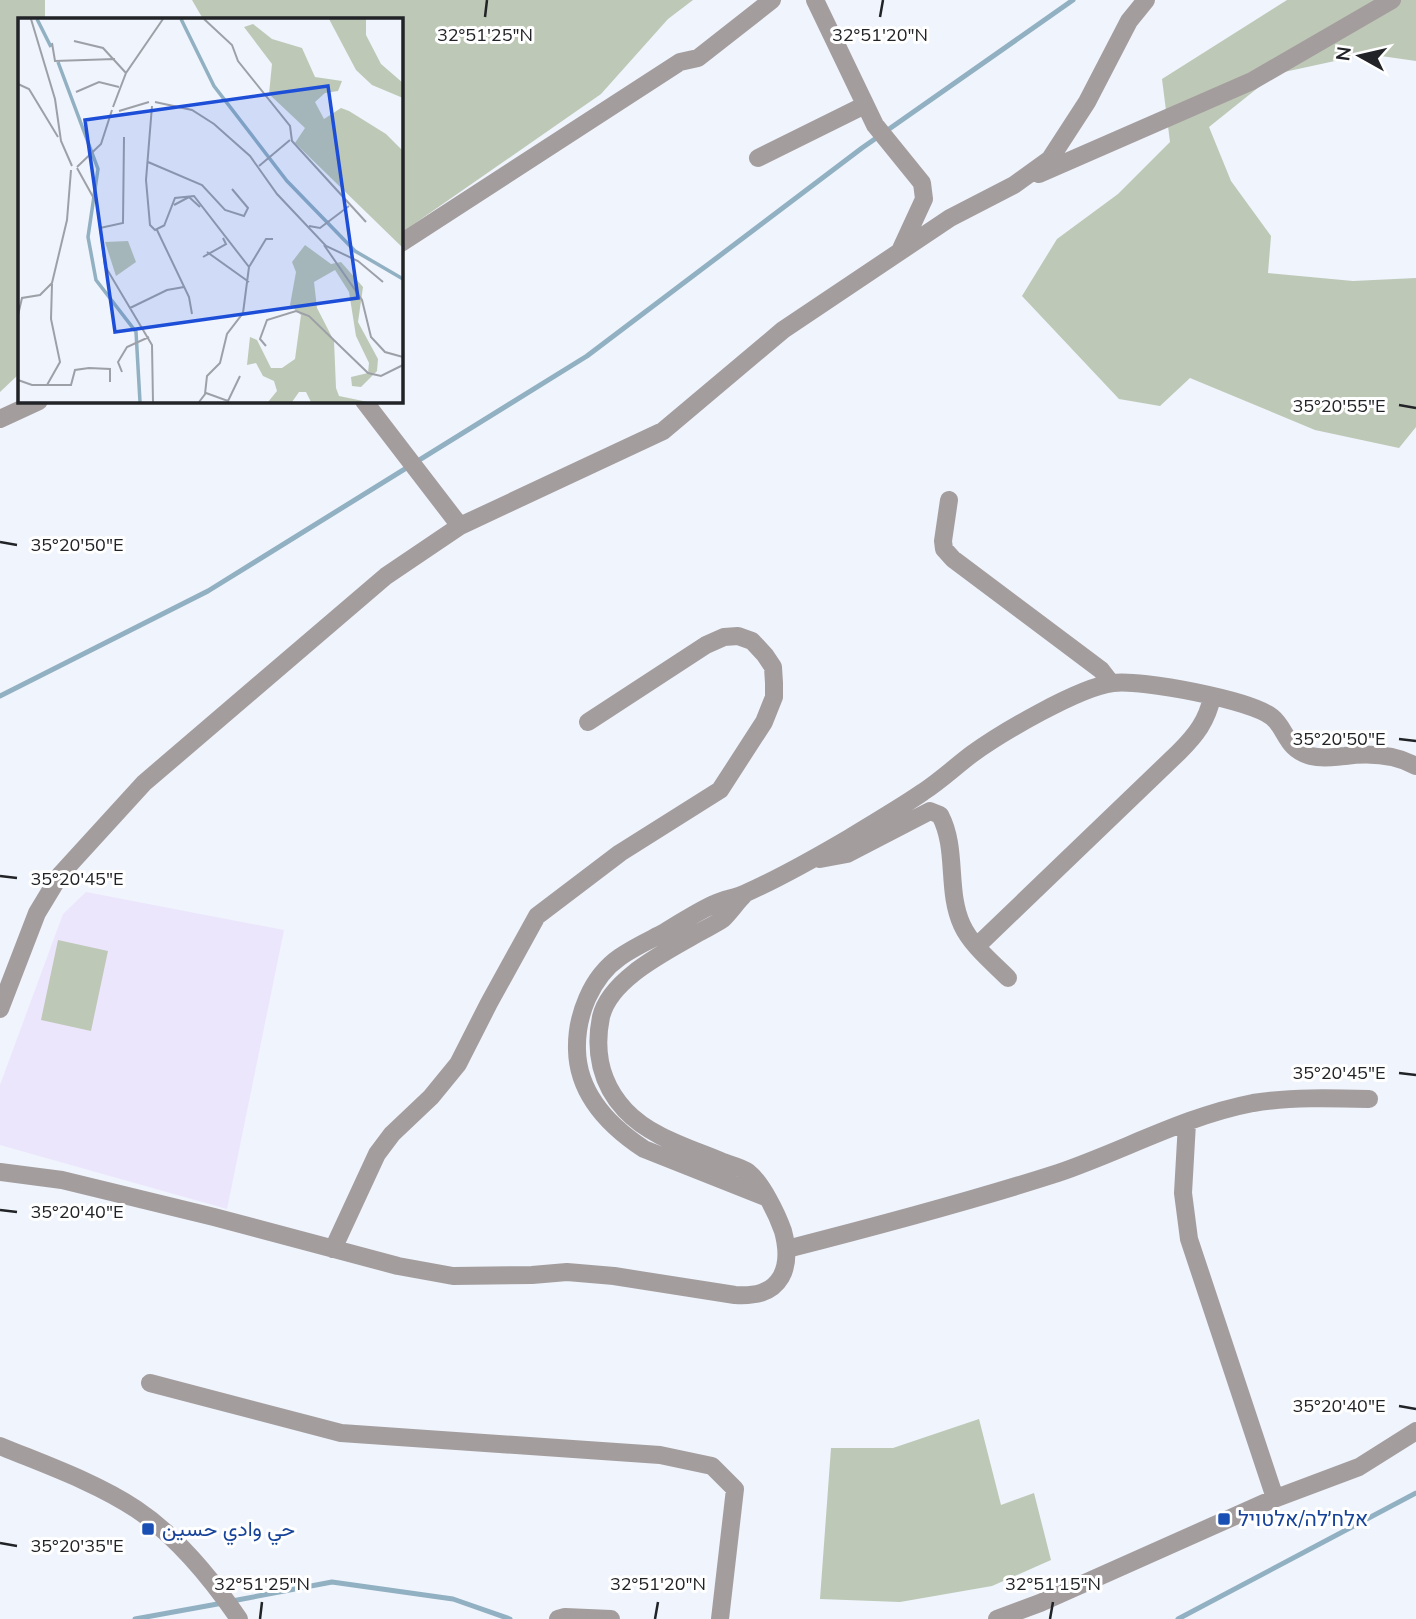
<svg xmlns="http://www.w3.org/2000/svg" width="1416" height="1619" viewBox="0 0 1416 1619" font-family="Mulish,Vazirmatn,Heebo,sans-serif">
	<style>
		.education { fill: #ece6fc }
		.green { fill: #bec8b6 }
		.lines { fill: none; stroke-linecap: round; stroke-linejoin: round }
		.stream { stroke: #91b0c2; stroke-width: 5 }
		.minor { stroke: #a49d9e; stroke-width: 18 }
		.ticks { fill: none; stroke: #212327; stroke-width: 2.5 }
		.transit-dot { fill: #1a4fb4; stroke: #fff; stroke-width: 2.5 }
		.labels { text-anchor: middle; stroke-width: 6; stroke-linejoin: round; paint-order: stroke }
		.transit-label { font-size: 21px; fill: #164399; stroke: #fff; text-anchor: start }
		.inset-river { fill: none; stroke: #91b0c2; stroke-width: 3.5 }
		.inset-road { fill: none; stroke: #9da0a7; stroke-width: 2 }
		.view { fill: #1d4ed8; fill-opacity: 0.15; stroke: #1d4ed8; stroke-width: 3.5 }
		.inset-edge { fill: none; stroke: #212327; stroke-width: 3.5 }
		.ticks-label { font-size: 18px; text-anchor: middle; fill: #212327; stroke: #fff; stroke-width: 6; stroke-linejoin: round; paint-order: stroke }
	</style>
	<rect width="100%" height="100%" fill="#eff4fd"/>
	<path class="education" d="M86,892l198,38 -57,279 -227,-64v-60l63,-171z"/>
	<path class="green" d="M0,0h45v19h-26v355l-19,18z
		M192,0h501l-25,19 -67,75 -200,139v-214h-198z
		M1287,0h129v61l-49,-7 -92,20 -66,53 22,54 40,55 -3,37 85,8 63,-3v149l-17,21 -84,-18 -125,-52 -30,28 -41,-7 -97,-103 35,-57 61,-45 52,-52 -8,-63z
		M58,940l50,11 -17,80 -50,-11z
		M979,1419l22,86 33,-12 17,67 -59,26 -92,16 -80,-3 11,-151h62z"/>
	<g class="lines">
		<path class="stream" d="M0,696l208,-105 379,-235 275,-208 211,-148
			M232,1601l100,-19 121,17 57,20
			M135,1619l88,-16
			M1178,1619l238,-126"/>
		<path class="minor" d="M815,0l60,125 47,58 2,16 -24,52
			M758,158l107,-53
			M1039,174l213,-93 140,-81
			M401,243l279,-181 18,-4 74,-58
			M364,401l96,125
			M0,419l39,-18
			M949,500l-6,41 1,8 9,10 148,111 10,13
			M820,859l27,-5 83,-43 10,4c18,34 6,75 22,110 9,20 31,38 46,53
			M977,946l202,-194c17,-17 28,-31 33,-55
			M0,1009l37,-96 23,-38 84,-92 242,-207 74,-50 203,-95 120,-101 167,-112 64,-33 36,-26 37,-57 42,-81 17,-21
			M1187,1123l-4,70 6,46 86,259
			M0,1172l62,8 152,37 184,49 55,10 79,-1 35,-3 47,4 121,19c19,1 36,-1 46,-18 8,-14 6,-31 2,-46 -6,-17 -21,-48 -35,-59 -7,-5 -17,-7 -25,-10 -33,-14 -73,-25 -98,-52 -24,-26 -31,-59 -24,-93 9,-39 67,-66 99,-85 7,-4 16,-8 23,-13 7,-7 14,-17 21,-24
			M765,1197l-121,-48c-35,-23 -66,-55 -67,-99 -1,-34 14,-73 43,-93 14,-10 30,-17 45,-25 16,-10 32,-20 49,-28 10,-5 22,-6 32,-11 36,-16 71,-36 105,-56 24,-15 49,-29 72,-45 17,-11 33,-26 49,-38 29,-21 107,-67 141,-71 28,-4 138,17 159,34 15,12 13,32 39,39 12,3 21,1 34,0 24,-3 49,-2 71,10
			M333,1249l44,-95 15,-20 39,-37 27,-33 31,-61 48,-87 83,-63 100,-63 44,-68 10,-25v-14l-1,-16 -8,-12 -13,-14 -14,-5 -14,1 -18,8 -118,77
			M787,1249c90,-23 181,-47 271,-76 65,-22 127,-57 195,-70 38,-6 77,-5 116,-4
			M150,1383l191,50 319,22 52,11 23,23 -15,130
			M0,1446c46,19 95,36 136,63 42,28 75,69 103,110
			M558,1619l7,-2 46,2
			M997,1619l43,-16 231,-103 88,-33 57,-36"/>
	</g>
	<path class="ticks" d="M485,17l2,-17M880,17l3,-17M1399,405l17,3M0,542l17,3M1399,739l17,2M0,876l17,2M1399,1073l17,2M0,1210l17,2M1399,1406l17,3M0,1543l17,3M260,1619l2,-17M655,1619l3,-17M1050,1619l3,-17"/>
	<g class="transit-dot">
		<rect x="1217" y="1512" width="14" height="14" rx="3.5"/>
		<rect x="141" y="1522" width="14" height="14" rx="3.5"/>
	</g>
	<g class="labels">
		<g class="transit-label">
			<text x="1238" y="1526">אלח׳לה/אלטויל</text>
			<text x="162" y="1536">حي وادي حسين</text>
		</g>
	</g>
	<g transform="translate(18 18)">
		<rect width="385" height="385" fill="#eff4fd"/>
		<path d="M311,1h37v16l15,29 22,19v15l-31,-13 -16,-15zM235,6l19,15 30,9 13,29 27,4 -4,10 -13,2 -10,9 9,17 17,-11 8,3 37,23 17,17v97l-108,-105 10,-15 -36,-34 3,-30 -28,-37zM110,223l8,21 -20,14 -11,-34zM287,227l26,19 10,-2 22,25 -5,35 20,37 -1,12 -16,16 -9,-1 -1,-9 17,-4 1,-10 -13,-27 -7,-44 -14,-22 -21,12 3,26 17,33 2,47 3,8 29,6h-57l-5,-10h-7l-7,10h-24l9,-11 -3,-10 -11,-5 -7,-13 -9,2 3,-28 7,3 14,28h11l13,-9 6,-44 -11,-10 6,-33 -4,-10z" fill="#bec8b6"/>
		<path class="inset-river" d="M19,1l14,28M163,1l33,67 73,95 68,70 48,28M40,44l40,107 -10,68 8,43 40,52 4,70"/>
		<path class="inset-road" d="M13,1l24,80 6,42 11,25M186,1l28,26 6,16 52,65 2,15 74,81M56,23l29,7 23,25M34,25l3,18 60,-2M0,66l11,5 29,48M58,74l23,-10 20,5M137,84l37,8 22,14 36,32 27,38 49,52 32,15 25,21M134,88l-6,74 4,45 5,5 10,-5M95,89l13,-34 37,-54M101,93l30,-9M130,144l54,23 23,25 19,6 4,-8 -16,-19M241,148l31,-26M59,149l24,-23 11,-34M59,150l20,36 8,62 47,79 1,57M156,187l15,-8 11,10M146,208l11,-28 19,-2 55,71 -6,46 -16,21 -7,29 -13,13 -2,18M291,208l11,2 29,-22M82,210l23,-5 1,-86M139,212l32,67 3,17M306,227l38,55 9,37 14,15 18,5M189,234l42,30M185,239l23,-13 -3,-6M231,249l17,-28h7M112,290l37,-18 17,-3M0,297l4,-17 18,-3 12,-12 15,-63 4,-50M248,328l-6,-7 7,-19 29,-9 13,5 59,57 13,3 22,-11M104,354l-4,-10 9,-15 22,-10M0,362l14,5h39l4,-15 14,-2 21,1v13M29,367l13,-23 -9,-43 1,-35M181,384l7,-9 22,8 12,-25"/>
		<path class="view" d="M310,68l30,212 -243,34 -30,-212z"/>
		<rect width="385" height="385" class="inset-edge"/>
	</g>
	<g class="ticks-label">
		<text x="485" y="41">32°51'25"N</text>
		<text x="880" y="41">32°51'20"N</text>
		<text x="1339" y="412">35°20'55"E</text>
		<text x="77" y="551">35°20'50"E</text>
		<text x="1339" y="745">35°20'50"E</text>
		<text x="77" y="885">35°20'45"E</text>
		<text x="1339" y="1079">35°20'45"E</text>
		<text x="77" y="1218">35°20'40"E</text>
		<text x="1339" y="1412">35°20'40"E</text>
		<text x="77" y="1552">35°20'35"E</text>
		<text x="262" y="1590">32°51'25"N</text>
		<text x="658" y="1590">32°51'20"N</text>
		<text x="1053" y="1590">32°51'15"N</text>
	</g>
	<g transform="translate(1360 56) rotate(278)" stroke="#ffffff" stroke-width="5" paint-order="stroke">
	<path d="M0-5L12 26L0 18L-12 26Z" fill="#212327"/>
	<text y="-10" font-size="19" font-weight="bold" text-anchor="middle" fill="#212327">N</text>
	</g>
</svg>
